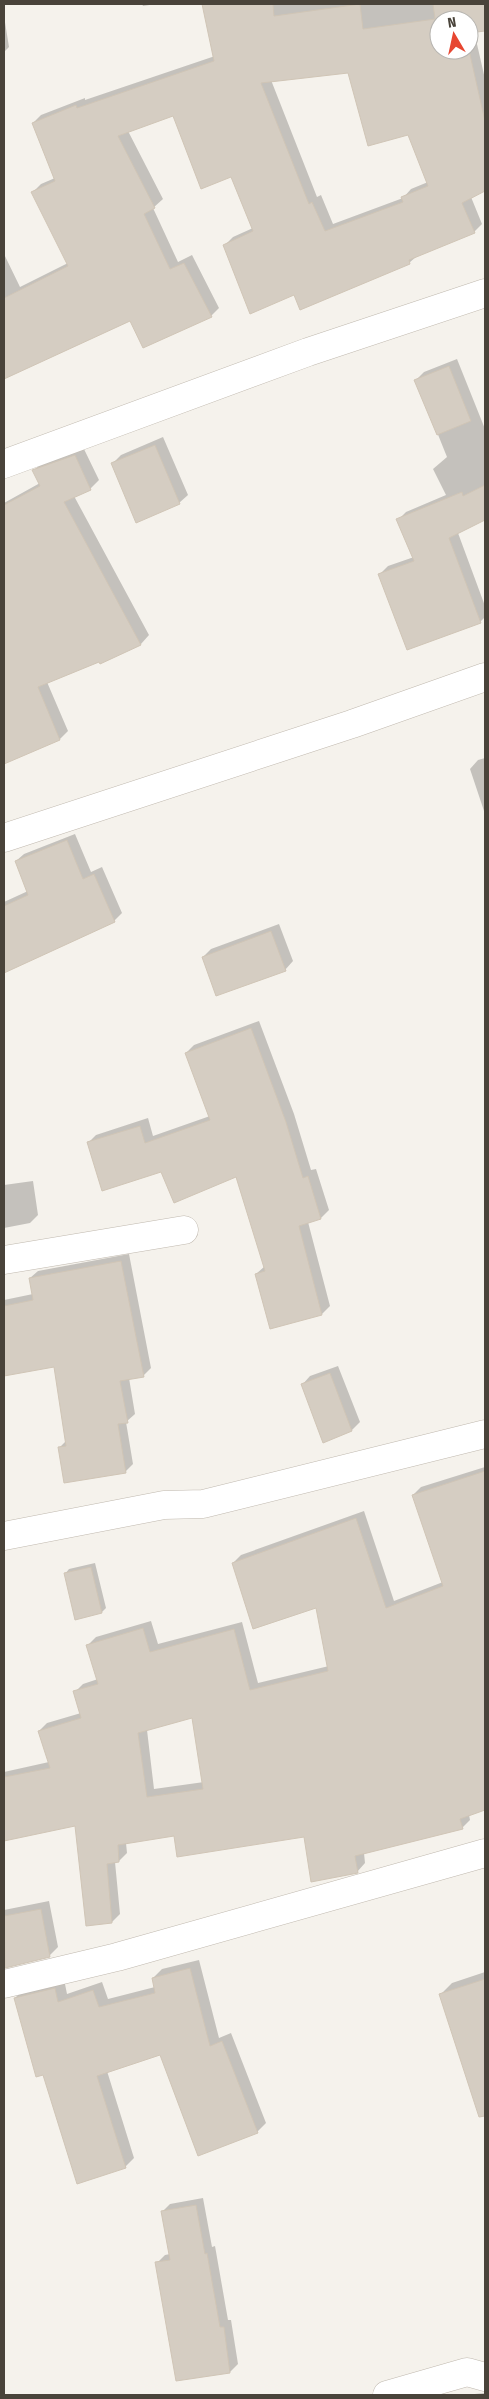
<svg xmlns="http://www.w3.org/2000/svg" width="489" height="2399" viewBox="0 0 489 2399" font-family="'Fira Sans Condensed',sans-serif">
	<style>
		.shadow { fill: #0003; fill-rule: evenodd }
		.building { fill: #d5cdc2; stroke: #d0c5b6; fill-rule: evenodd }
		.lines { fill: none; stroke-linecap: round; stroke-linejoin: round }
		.minor-casing { stroke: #c0b9af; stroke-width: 29 }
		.minor { stroke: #fff; stroke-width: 28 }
	</style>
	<rect width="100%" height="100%" fill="#f5f2ec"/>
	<path class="shadow" d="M142,4h14l-13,2z
		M203,4h282v26l-11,1 11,48v111l-14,7 11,27 -8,8 -57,24 -8,7 -114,30 -70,-48 8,-8 20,-9 -21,-53 -58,-61 -46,17 35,68 -10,9 25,54 14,-7 27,53 -8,8 -80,4 -127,58v-124l16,33 48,-24 -35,-71 8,-8 14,-6 -22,-55 8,-8 44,-17v2l130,-44zM439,20h30v30h-30zM349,71l60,63 19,48 -17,7 -8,9 -70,26 -12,-29 -4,2 -46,-117z
		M4,16l5,31 -5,5z
		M457,359l28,70v90l-27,14 27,73v11l-5,5 -100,-48 8,-8 26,-9 -16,-37 8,-8 40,-17 -13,-26 14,-12 -31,-77 8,-8z
		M163,437l25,58 -9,8 -67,-39 9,-9z
		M83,447l16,33 -9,9 -16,7 75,139 -8,9 -41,19v-2l-53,21 21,49 -8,8 -56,24v-260l36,-20 -6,-12 8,-9z
		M485,758v56l-15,-45 8,-9z
		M75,834l16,38 11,-5 20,46 -8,8 -110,50v-69l24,-11 -12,-30 8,-7z
		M279,924l14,37 -8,9 -82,-13 8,-8z
		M259,1021l35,93 17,56 5,-1 13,41 -8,8 -13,4 22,84 -8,8 -66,-40 9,-8 -29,-90 -75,-5 -73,-28 8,-8 52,-17 5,18 57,-20 -24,-63 8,-8z
		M33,1181l5,34 -8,8 -26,5v-43z
		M129,1254l22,114 -8,8 -14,2 6,36 -9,8 7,42 -8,8 -66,-24 8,-8 -12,-75 -51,9v-74l29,-6 -3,-16 8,-7z
		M338,1366l22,56 -8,8 -50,-45 8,-9z
		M485,1467v341l-16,7 1,5 -8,8 -98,25 1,10 -8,9 -52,-37h-130l-49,8 1,10 -8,8 -4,1 5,52 -8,8 -36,-98 -72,16v-68l45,-10 -10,-31 8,-8 34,-10 -6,-21 8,-8 15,-5 -10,-34 8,-8 55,-16 7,23 84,-22 16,61 71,-17 -12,-59 -84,-44 8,-8 123,-44 30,90 49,-19 -30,-87 8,-8zM193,1717l11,65 -50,7 -7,-59z
		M95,1563l11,45 -4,4 -37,-38 4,-5z
		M49,1901l9,46 -9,9 -45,10v-56z
		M199,1960l20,78 12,-5 35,90 -9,9 -97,-79 -53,18 27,87 -9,9 -81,-93 -29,-76 9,-9 40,-10 3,15 35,-12 6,17 47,-12 -2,-9 9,-9z
		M485,1972v101l-17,6 -27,-85 11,-11z
		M203,2198l9,49 3,-1 13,74h3l7,44 -8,8 -53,8 -20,-117 8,-8 5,-1 -8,-42 8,-8z
		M485,2393v2h-21z"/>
	<path class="building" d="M202,4h71l1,12 86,-12 3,25 72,-10 -2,-15h52v27l-16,2v-13h-30v30h30l16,71v70l-23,12 13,30 -66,27 1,4 -110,46 -6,-15 -44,19 -27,-69 30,-14 -22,-54 -30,12 -28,-73 -55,20 37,72 -11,6 26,55 14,-6 28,54 -69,31 -13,-27 -126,58v-81l64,-32 -37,-74 24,-11 -23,-58 44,-18 1,3 137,-47zM348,73l20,73 40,-11 20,51 -27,11 2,5 -78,29 -13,-29 -3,2 -48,-121z
		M449,366l22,55 -34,14 -23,-55z
		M155,445l25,59 -44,19 -25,-60z
		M75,455l16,35 -27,12 77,143 -41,19 -1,-2 -61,25 22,53 -56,24v-259l36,-19 -8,-16z
		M485,485v35l-36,18 32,85 -74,27 -29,-76 36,-13 -18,-42 66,-27 1,4z
		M67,840l16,39 11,-5 21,48 -111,51v-67l24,-11 -13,-34z
		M271,931l15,40 -70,25 -14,-39z
		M251,1028l35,94 17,56 5,-2 13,43 -22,7 23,89 -52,14 -15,-55 10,-3 -29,-94 -62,26 -13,-31 -59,19 -15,-49 53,-16 5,17 65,-23 -25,-67z
		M121,1261l23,116 -24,4 8,42 -10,1 8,49 -62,10 -6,-36 8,-1 -12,-79 -50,9v-70l29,-6 -4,-22z
		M330,1373l22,58 -29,12 -22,-59z
		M485,1471v339l-25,9 3,10 -108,27 3,17 -47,9 -7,-45 -127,20 -3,-21 -56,9 1,17 -12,2 5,59 -26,3 -11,-100 -71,15v-64l46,-9 -12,-37 43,-13 -8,-27 25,-7 -12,-39 57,-17 7,24 84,-23 16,61 78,-19 -12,-63 -63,21 -21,-66 124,-45 30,90 57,-22 -31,-91zM192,1718l11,71 -56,8 -9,-64z
		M91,1567l11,46 -27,7 -11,-47z
		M41,1909l9,48 -45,11 -1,-52z
		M190,1968l20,78 12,-5 36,92 -60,23 -38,-101 -63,21 29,92 -49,16 -34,-109 -7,2 -22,-79 41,-10 3,14 35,-12 6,17 56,-14 -3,-15z
		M485,1979v137l-6,1 -40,-123z
		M196,2205l9,49 2,-1 13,74h4l6,46 -54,8 -21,-119 15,-2 -9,-49z"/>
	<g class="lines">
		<g class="minor-casing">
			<path id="minor" d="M4,464l304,-112 177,-59
				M4,838l348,-114 133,-47
				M4,1260l180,-30
				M4,1536l160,-31 39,-1 282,-70
				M4,1984l113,-27 368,-104
				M387,2395l80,-23 18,5"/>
		</g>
		<use href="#minor" class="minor"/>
	</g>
	<rect width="489" height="2399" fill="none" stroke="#49433a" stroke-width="10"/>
	<g transform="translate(454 35) rotate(351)"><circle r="24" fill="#ffffff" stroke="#b6b4b0"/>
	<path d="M0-4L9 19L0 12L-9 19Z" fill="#e74631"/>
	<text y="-8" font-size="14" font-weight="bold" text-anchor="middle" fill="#49433a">N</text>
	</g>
</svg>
